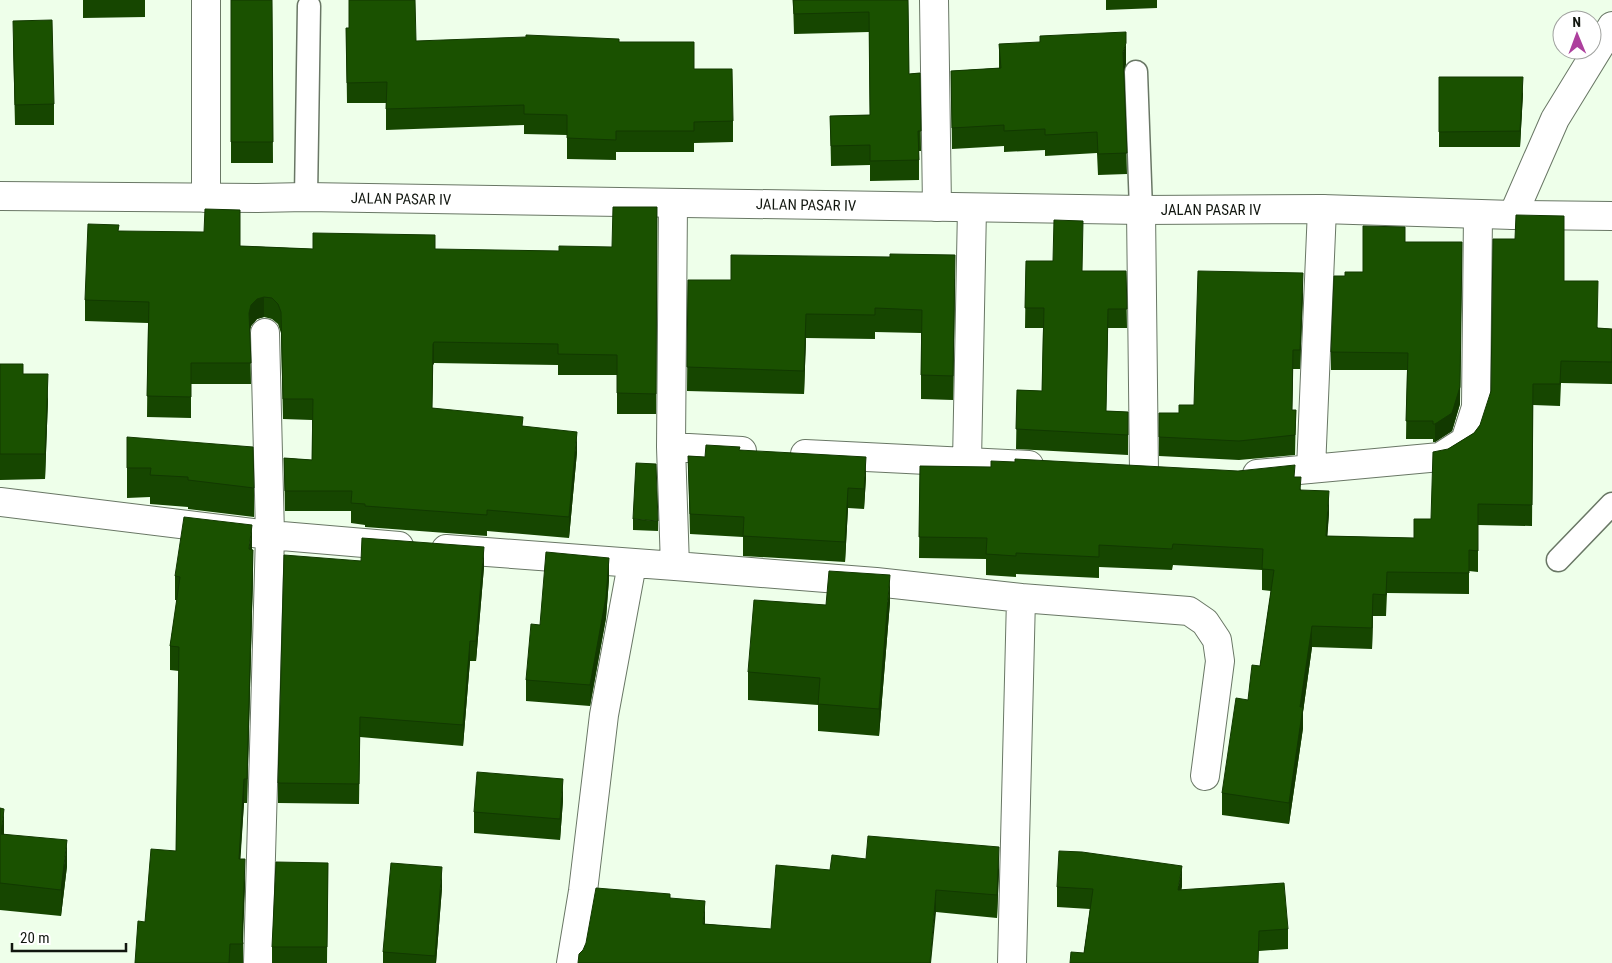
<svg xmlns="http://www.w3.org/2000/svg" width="1612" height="963" viewBox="0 0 1612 963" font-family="'Roboto Condensed',sans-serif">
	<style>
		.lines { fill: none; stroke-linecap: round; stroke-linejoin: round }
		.service-casing { stroke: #697765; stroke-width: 25 }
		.minor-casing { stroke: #697765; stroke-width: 30 }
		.tertiary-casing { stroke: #697765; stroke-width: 30 }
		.service { stroke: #fff; stroke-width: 22 }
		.minor { stroke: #fff; stroke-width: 28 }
		.tertiary { stroke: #fff; stroke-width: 28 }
		.wall { fill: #164600 }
		.shaded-wall { fill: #123900 }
		.building { fill: #1a5100; stroke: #123900 }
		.labels { text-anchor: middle; stroke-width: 5; stroke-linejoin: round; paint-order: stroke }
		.street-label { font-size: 15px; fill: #11160f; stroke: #fff }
	</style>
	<rect width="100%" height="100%" fill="#eeffea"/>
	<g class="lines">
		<g class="service-casing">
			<path id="service" d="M1136,72l5,138
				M306,197l3,-191
				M1558,560l54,-56"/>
		</g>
		<g class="minor-casing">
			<path id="minor" d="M934,0l3,207
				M206,198v-198
				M673,203l-2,244 4,119 201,16 145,16 -9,365
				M1141,210l3,262
				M1513,215l42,-96 57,-93
				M671,447l71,4
				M805,454l224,11
				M967,462l5,-254
				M1311,469l11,-260
				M1257,474l183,-17 25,-16 11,-34 2,-193
				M0,502l270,33 129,11
				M446,549l229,17
				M1021,598l168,13 16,11 12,18 3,21 -15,115
				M258,963l12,-428 -5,-202
				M571,963l12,-72 21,-176 28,-151"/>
		</g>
		<g class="tertiary-casing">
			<path id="tertiary" d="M0,196l257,2 49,-1 835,13 181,-1 191,6 99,1"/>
		</g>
		<use href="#service" class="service"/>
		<use href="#minor" class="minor"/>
		<use href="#tertiary" class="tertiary"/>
	</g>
	<path class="wall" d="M83,0h62v17l-62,1z
		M231,0h41l1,163h-42z
		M793,0h115l1,74 11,-1 1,78h-2v29l-49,1v-16l-39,1 -1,-50 40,-1 -1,-83 -75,2z
		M1106,0h51v8l-51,2z
		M346,28l70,13 203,1 75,27 39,52v21l-39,1v9h-78v8l-49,-1v-24l-43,-1v-9l-138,5v-27h-39z
		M13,41l41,63v21h-39z
		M999,44l127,20 -2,7 3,103 -29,1 -1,-22 -52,3v-6l-41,2v-6l-52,3 -1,-78 48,-3z
		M1439,77l84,16 -3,54h-81z
		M657,207l-1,207h-39v-39h-59v-10l-124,-2 -1,2 -1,43 91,18 54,26 -8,86 -82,-7v5l-122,-9v-2l-14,-2v-12h-66l-1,-53 28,2v-40l-29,-1 -2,-86 -3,-9 -6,-5 -8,-2 -7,2 -6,7 -1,5 1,53h-60v34l-44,-1 1,-94 -63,-2v-21l34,-69 121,15 73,3 246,2 53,-4z
		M1405,242l55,162 -8,27 -17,11h-2v-3h-27l1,-69h-76v-18l14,-76 18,-4z
		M890,257l65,22 -2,121 -32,-1v-66l-46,-1v7l-69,-1 -2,56 -117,-3 1,-111h43z
		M1026,261l57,10h43l1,57h-19l-2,83 22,1v43l-112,-6 1,-59 25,1 1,-63h-18z
		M1564,281l34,47 14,1v55l-51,-1 -1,23 -27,-1 -1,121 -54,-1v47l-9,-1v23l-82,-1 -1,23h-13l-1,33 -60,-2 -9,65v16l-14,96 -67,-9v-22l26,-93 12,-34 11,-75 -9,-1v-20l-89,-5 -1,5 -73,-3v11l-83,-4v3l-30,-2v-16l-67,-1 1,-92 375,11 6,13 28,23 -2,23 87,2 17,-19 17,-70 26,-16 6,-8z
		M1303,293l-3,76h-7l-1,41h4l-1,45 -56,5 -80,-4v-43h20l15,-8z
		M0,364l23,10 25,25 -3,80 -45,1z
		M127,437l127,51v29l-66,-8v-2l-38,-3v-7l-23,1z
		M740,450l126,27 -2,32 -16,-1 -3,54 -102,-6v-19l-53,-3 -2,-78 17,1z
		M633,519l25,2v10l-25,-1z
		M252,550l1,23 -6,230h-3l-4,56 5,24 -2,59v21h-108l10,-41 31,-71 3,-180 -9,-1v-24l7,-46h-2v-24z
		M361,561l123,6 -8,94h-6l-7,85 -103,-9 -1,67 -81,-1v-20z
		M609,579l-3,39 -16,88 -64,-5v-21l14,-55z
		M890,602l-11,134 -61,-5v-26l-70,-5v-28l78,-67z
		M563,800l-3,40 -86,-7v-21z
		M0,808l4,26 63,32 -6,50 -61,-6z
		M866,859l133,10 -2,49 -61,-6 -358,51 92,-65 35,26 66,5 59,-59z
		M328,863l-1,100h-55v-16z
		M1182,886l-1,4 107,39v20l-29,2 -175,2 6,-44 -33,-2v-20z
		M442,888l-6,75h-53v-11z"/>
	<path class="shaded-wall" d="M1126,43v21l-3,8v-20z
		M1523,77v16l-3,54v-16z
		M1462,242l-2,162 -8,27 -17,11v-18z
		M955,255v24l-2,121v-24z
		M1303,273v20l-3,76v-19z
		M264,297v20l-7,2 -6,7 -2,7v-20l2,-8 6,-6z
		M806,314v24l-2,56v-23z
		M434,342v21l-1,2v-21z
		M48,374v25l-3,80v-25z
		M577,432v20l-8,86v-21z
		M866,457v20l-2,32v-20z
		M848,488v20l-3,54v-20z
		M1329,491v22l-3,44v-21z
		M252,525v24l-3,24v-24z
		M484,547v20l-8,94v-20z
		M253,550v23l-6,230v-24z
		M609,558v21l-3,39 -16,88v-21z
		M890,575v27l-11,134v-27z
		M1373,594v22l-1,33v-21z
		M1312,626v21l-9,65v16l-14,96v-21l11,-96z
		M470,641v20l-7,85v-21z
		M244,779v24l-5,79v-23z
		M563,779v21l-3,40v-21z
		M4,809v26l-3,-1z
		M67,840v26l-6,50v-26z
		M999,847v22l-2,49v-23z
		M245,859v24l-3,61z
		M1182,866v20l-4,25v-21z
		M442,867v21l-6,75h-1z
		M936,890v22l-5,51h-1z
		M705,901v22l-2,23v-22z"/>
	<path class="building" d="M231,0h41l1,142h-42z
		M349,0h66l1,41 110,-4v-2l93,4v3h75v27h38l1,52 -39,1v9h-78v9l-49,-2v-23l-43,-1v-9l-138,4 1,-27 -40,1 -1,-55h3z
		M793,0h115l1,74 11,-1 1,58h-3l1,29 -49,1v-16l-39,1 -1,-30 40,-1 -1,-103 -75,2z
		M52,20l2,84 -39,1 -2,-84z
		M1126,32v11l-3,9 4,101 -29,1 -1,-22 -52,3v-6l-41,2v-6l-52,3 -1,-57 50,-3 -2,-24 41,-2v-6z
		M1439,77h84l-3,54 -81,1z
		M613,207h44l-1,187 -39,-1v-38l-59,-1v-10l-124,-2 -1,2 -1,64 91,9 -1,9 55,6 -8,85 -82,-7v5l-122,-9v-2l-14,-1 1,-12h-67l-1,-33 28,2 1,-61h-30l-2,-87 -3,-8 -6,-6 -8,-1 -7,2 -6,6 -2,8 2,50h-60v34l-44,-1 2,-94 -64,-2 3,-76 31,1 -1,6 86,1 1,-23 35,1v36l73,3v-16l122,2v14l124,2v-5l53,1z
		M1516,215l48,1v65h34l-1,47 15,1v33l-51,-1 -1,23h-27l-1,121 -54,-1v47l-9,-1v23l-82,-1 -1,23 -13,-1 -1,34 -60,-2 -12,81h3l-14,96 -67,-10 14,-95 12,2 4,-35 8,1 14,-96 -12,-1 1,-20 -90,-5 -1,5 -73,-4v12l-83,-4v3l-30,-2 1,-16 -68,-1 1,-71 71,1v-6l24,1v-3l223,12 57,-6 -1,12h7l-1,13 29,1 -3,45 88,2v-19h17l2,-67 15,-3 26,-16 6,-8 11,-34 2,-152h22z
		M1054,220l29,1 -1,50h44l1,38h-19l-2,102 22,1v23l-112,-6 1,-39 25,1 2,-83h-19l1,-47h27z
		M1363,226l42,1v15h57l-2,145 -8,26 -17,11h-2v-3h-27l2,-68 -77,-1 3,-76h11v-4h18z
		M890,254l65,1 -2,121 -32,-1 1,-65 -47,-2v7l-69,-1 -2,57 -117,-4 1,-87h43v-25l159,2z
		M1198,271l105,2 -3,77h-7l-1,60h4l-1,25 -56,6 -80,-4v-24h20v-8h15z
		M0,364h23v10h25l-3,80h-45z
		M127,437l126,10 1,41 -66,-8v-3l-38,-2 1,-7h-24z
		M706,445l34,2 -1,3 127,7 -2,32 -16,-1 -3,54 -102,-6 1,-19 -54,-3 -2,-58 17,1z
		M636,463l20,1 2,57 -25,-2z
		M184,517l68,8 -3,24 4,1 -6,229h-3l-5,80h6l-3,80 1,5h-13l-1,19h-94l3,-42 7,1 6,-73 25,2 3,-204 -9,-1 10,-69 -5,-1z
		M362,538l122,9 -8,94h-6l-7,84 -103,-8 -1,67 -81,-1 6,-228 77,6z
		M546,552l63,6 -3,39 -16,88 -64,-5 5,-56 9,1z
		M829,571l61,4 -11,134 -61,-5 2,-26 -72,-6 6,-72 72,5z
		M477,772l86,7 -3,40 -86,-7z
		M0,808l4,1 -3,25 66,6 -6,50 -61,-7z
		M868,836l131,11 -2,48 -61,-5 -6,73h-352l1,-9 4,-4 3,-7 10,-55 74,6v4l35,3 -2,23 68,5 5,-64 54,5 2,-15 34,4z
		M1059,851l23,1 100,14 -4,24 106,-7 4,46 -29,2 -1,32h-188l1,-11 13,1 9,-64 -36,-2z
		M276,862l52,1 -1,84h-55z
		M391,863l51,4 -7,89 -52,-4z"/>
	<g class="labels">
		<g class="street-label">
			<text transform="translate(401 199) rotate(1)" y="5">JALAN PASAR IV</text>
			<text transform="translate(806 205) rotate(1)" y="5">JALAN PASAR IV</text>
			<text x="1211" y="215">JALAN PASAR IV</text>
		</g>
	</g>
	<g transform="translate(1577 35) rotate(359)"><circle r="24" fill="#ffffff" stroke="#a0a29f"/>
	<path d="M0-4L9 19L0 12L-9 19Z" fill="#ad3f9d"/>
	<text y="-8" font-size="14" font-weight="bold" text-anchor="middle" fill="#11160f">N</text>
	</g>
	<path d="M12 943v8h114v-8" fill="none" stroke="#11160f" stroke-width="2.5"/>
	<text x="20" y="943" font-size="15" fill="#11160f" stroke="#ffffff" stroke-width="4" paint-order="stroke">20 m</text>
</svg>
